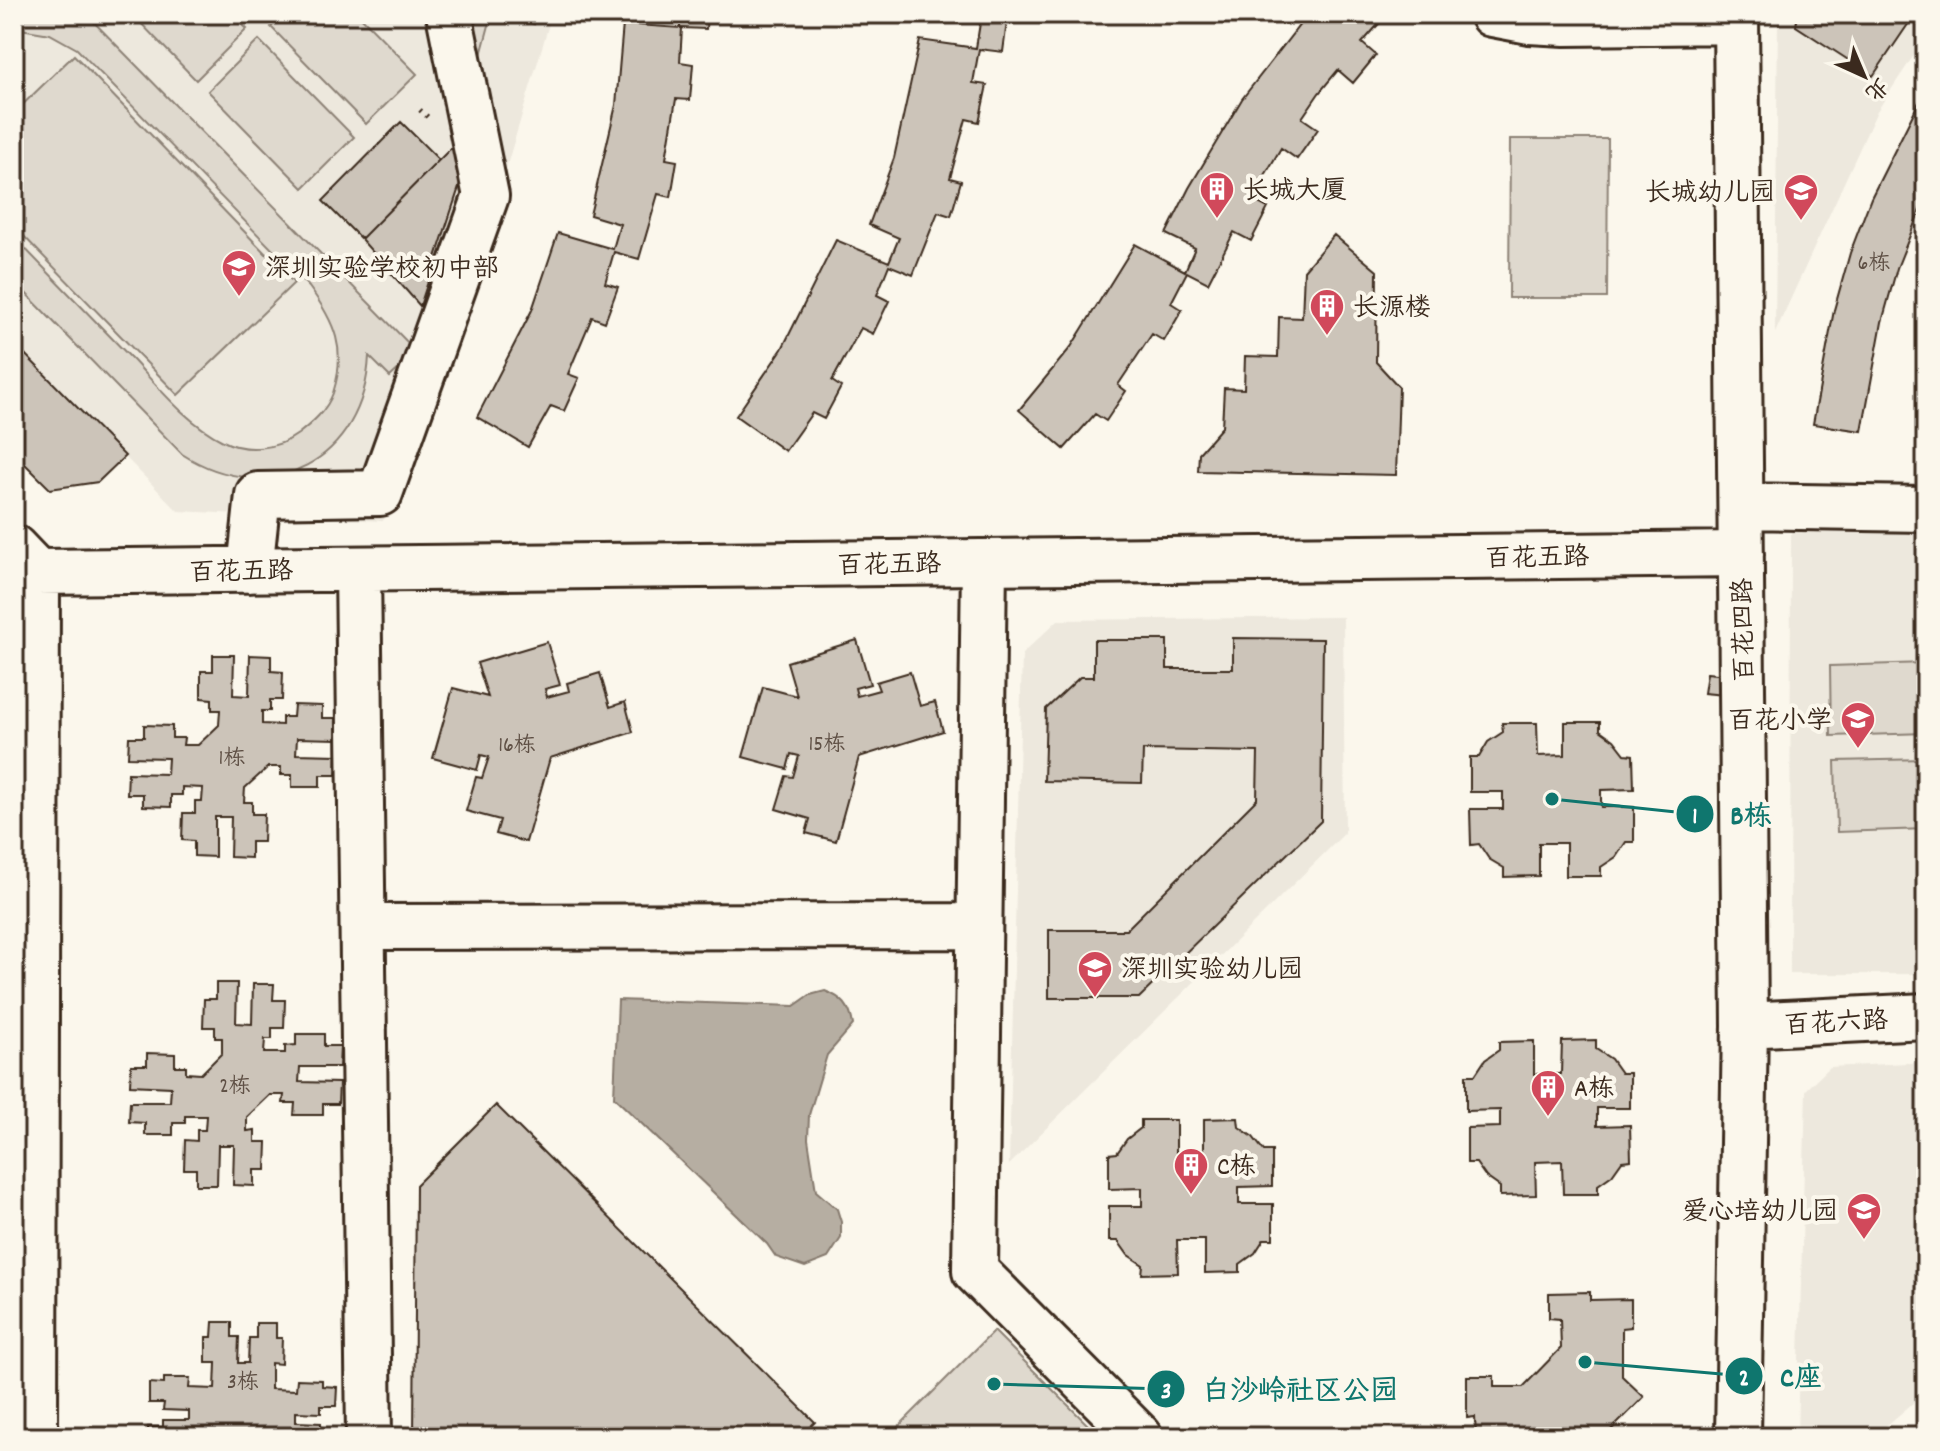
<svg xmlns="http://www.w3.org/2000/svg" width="1940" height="1451" viewBox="0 0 1940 1451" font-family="Dekko,'LXGW WenKai TC',sans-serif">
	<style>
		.built { fill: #ede8dd }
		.green { fill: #dfd9ce; stroke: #8d8276; stroke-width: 2 }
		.water { fill: #b6aea2; stroke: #85796d; stroke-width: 2 }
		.building { fill: #ccc4b9; stroke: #3b2a1e; stroke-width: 2 }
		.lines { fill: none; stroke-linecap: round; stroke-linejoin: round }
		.minor-casing { stroke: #3b2a1e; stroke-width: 50 }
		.path { stroke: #3b2a1e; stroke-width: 5; stroke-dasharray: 2 6; stroke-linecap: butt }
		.minor { stroke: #fbf7ec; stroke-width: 44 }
		.labels { text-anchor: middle; stroke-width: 8; stroke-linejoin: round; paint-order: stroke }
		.number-label { font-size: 22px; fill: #5f5045 }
		.poi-label { font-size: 26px; fill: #3b2a1e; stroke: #fbf7ec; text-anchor: start }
		.street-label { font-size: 26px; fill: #3b2a1e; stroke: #fbf7ec }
		.leader { fill: none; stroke: #0f766e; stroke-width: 3 }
		.callout-dot { fill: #0f766e; stroke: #fbf7ec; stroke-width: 3 }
		.mark-label { font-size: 24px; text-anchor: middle; font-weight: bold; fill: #fff }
		.callout-label { font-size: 28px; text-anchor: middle; font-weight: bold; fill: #0f766e; stroke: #fbf7ec; stroke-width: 8; stroke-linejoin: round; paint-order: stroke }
	</style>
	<rect width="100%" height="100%" fill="#fbf7ec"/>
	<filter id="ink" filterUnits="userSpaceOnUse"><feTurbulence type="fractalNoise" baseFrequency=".0125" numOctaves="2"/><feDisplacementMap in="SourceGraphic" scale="16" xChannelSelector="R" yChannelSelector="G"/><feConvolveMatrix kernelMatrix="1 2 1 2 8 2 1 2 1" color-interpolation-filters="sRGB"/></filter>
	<g filter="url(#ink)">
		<path class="built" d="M14,14h538l-71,238 -98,269 -205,-10 -164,-168z
			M1778,14h148v23l-49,74 -102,222z
			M1791,526h135v448h-136z
			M1343,617l2,216 -336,332 13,-511 36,-34z
			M1926,1062v330l-53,45h-76l9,-347 24,-23z"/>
		<path class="green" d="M14,14h72l331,338 -27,25 -21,-21c-5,105 -99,154 -187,98l-168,-173v-44c40,41 79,82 119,123 27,29 54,63 90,81 23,12 55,8 75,-7 14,-11 29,-24 35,-41 14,-43 2,-71 -24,-106l-232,-238 -27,-15 -36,-6z
			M132,14h100l15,15 -51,51z
			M284,14h74l59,60 -51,50 -95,-97z
			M459,14h33l-19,71z
			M259,40l95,97 -51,51 -95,-97z
			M74,55l220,228 -116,112 -164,-169v-113z
			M1510,139h98l-1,159h-98z
			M1926,663v70l-95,3 -1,-70z
			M1926,759v70l-89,3 -2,-71z
			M994,1331l106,106h-212z"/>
		<path class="water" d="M825,991c18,7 25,15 28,34l-26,30 -18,60 -1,24 8,52 21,18 4,13v16l-13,20 -23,9 -29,-10 -9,-13 -153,-147 4,-97 176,6 16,-11z"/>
		<path class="building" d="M513,14h24l-3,10 -22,-7z
			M680,14h27l-1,15 -24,-1 -2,34 13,2 -3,36 -14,-1 -10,60 11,2 -6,36 -13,-3 -19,65 -25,-7 -9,31 13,4 -13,35 -13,-5 -24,57 11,4 -15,33 -13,-5 -23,41 -51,-30 55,-107 26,-77 55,16 7,-25 -30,-9 26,-110 7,-81 57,4z
			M948,14h60l-5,38 -24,-3 -6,34 14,2 -8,37 -13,-3 -16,59 11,3 -10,35 -13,-4 -25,63 -24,-10 -12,30 12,6 -16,33 -12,-6 -29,53 9,6 -17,32 -12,-6 -27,38 -49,-35 46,-67 54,-109 53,22 10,-24 -30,-13 25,-67 26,-118 56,8 4,-25 -33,-4z
			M1308,14h69l6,5 -21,24 14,12 -23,28 -15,-13 -19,23 -17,25 16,11 -21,30 -16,-11 -30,51 17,9 -17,33 -17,-9 -26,51 -21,-11 -16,31 11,7 -18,31 -12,-7 -34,51 8,6 -20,30 -11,-7 -31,35 -45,-39 52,-63 64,-103 50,27 10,-23 -29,-14 23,-46 53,-89z
			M1798,14h117l-42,62 -77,-50z
			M1926,88v107l-29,73 -15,54 -20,109 -49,-7 21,-114 16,-57 21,-55z
			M401,122l38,38 -78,79 -38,-38z
			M454,145l14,15 -48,146 -59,-67z
			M1334,235l43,36 -1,91 23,25 -3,88 -198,-4 1,-18 23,-26 2,-39 20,1 1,-33 33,1 1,-40 23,1 2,-48z
			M14,343l111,113 -27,26 -48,7 -36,-36z
			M1233,638l90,1 -2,182 -182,177h-90v-68h77l131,-131 1,-47 -115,-2 -1,33 -98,-2 2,-72 34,-32h14v-37h73v29h66z
			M857,640l13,44 -15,4 2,8 22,-6 -3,-8 34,-10 10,34 15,-4 8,29 -84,26 -23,84 -30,-8 4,-14 -34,-10 10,-33 7,1 6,-21 -8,-2 -4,15 -44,-12 20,-70 34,9 -10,-34z
			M547,642l13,43 -15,4 2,8 22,-6 -2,-8 33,-10 10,34 15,-5 8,30 -83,26 -24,84 -30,-8 4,-14 -34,-9 10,-34 6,1 7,-21 -8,-2 -4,15 -44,-12 20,-70 35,9 -11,-34z
			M213,655h21l-1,40 16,1 1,-41 21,1v15l12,1 -1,28h-12v11h-8v13l20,1v-8h11l1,-12 28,1v12h16l-1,21 -40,-1 -1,16 41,1 -1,20h-16v12h-28v-12h-11v-8h-13l-23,21 -1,14h8v12h12l-1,28h-12v16l-21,-1 1,-40h-16v40l-21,-1v-15l-12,-1 1,-27h12v-12h7l1,-13 -21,-1v8h-11v12l-28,-1v-12h-16l1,-21 39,1 1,-16 -40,-1 1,-20h15v-12l28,1v12h12l-1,7h15l21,-20 1,-15h-8v-11l-11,-1v-27h12z
			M1707,673l19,2 -2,20 -20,-2z
			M1565,722h35v8l14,10 11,14 8,1 1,34 -33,1v17h33v35h-8l-10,15 -15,10v9h-35v-33h-27v33l-35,1v-9l-15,-9 -10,-15 -8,1 -1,-36h33v-17h-33v-35h9l9,-15 15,-10 -1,-9h35l1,33 27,-1z
			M216,983h21l-1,40 16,1 1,-40h21l-1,16h12l-1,28h-12v11h-7l-1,14h21v-7l11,-1v-11h28v12h16l-1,21h-39l-1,15 40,1 -1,21h-15v11h-29l1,-12h-12l1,-8h-14l-23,22v14l8,-1v12h12l-1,28h-12v16l-21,-1 1,-40h-16l-1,40h-21v-16h-12l1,-29 12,1v-11h8l1,-14h-21v7h-12v12h-28v-12l-16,-1 1,-20h40l1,-15 -41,-2 1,-20h16v-12l28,1v12h11v7l15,1 21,-21v-15h-7v-11h-12l1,-28h12z
			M1596,1040v9l15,10 10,14h9v35h-33v18l33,-1 1,35 -9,1 -10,14 -14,10v9h-35l-1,-33 -27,1 1,33 -36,1v-9l-14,-10 -10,-14h-9v-35l33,-1v-17l-34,1v-36h9l10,-15 14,-10v-8l35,-1v33h27l1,-33z
			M496,1105l319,317 -15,15h-386l2,-252z
			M1238,1118l1,9 14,10 11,14h8v35l-33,1v17h34v35h-9l-9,14 -15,11v8l-35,1v-33h-28l1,33 -36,1 1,-9 -15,-10 -10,-14h-9v-35h33v-18l-33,1v-35l8,-1 10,-14 14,-11v-8h35v32h28v-33z
			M1590,1292v8l41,-1v28l-9,1v48l22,21 -40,40h-128l-1,-20 -8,1v-42h27v11h29l38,-39 -1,-29 -11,-1v-25z
			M213,1322h19v15h7l-1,26h10l1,-25h7v-15h20v15h6l-1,26 -10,-1v26l25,1 1,-11 25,1v6l15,1 -1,19h-15v7l-25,-1v10l25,1v7h15v7h-188v-10h15v-7h26v-9l-26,-1 1,-7h-15v-20l15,1v-6h26l-1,10 26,1 1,-26h-10v-26h6z"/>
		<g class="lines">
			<g class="minor-casing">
				<path id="minor" d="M1492,14l37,7 36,2 171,-2
					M1736,14l9,1011 -7,412
					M1741,506l185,3
					M14,548l23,24 -2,865
					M984,562l-9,709 165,166
					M358,569l11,868
					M250,570l8,-75 122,-2 106,-297 -37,-182
					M37,572l1704,-18
					M363,927l616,-1
					M1745,1025l181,-9"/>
			</g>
			<path class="path" d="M420,110l11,10"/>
			<use href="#minor" class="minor"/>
		</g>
	</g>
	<defs>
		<g id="building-pin" transform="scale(1.8)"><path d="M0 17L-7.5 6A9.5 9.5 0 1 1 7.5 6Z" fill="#d1495b" stroke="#fbf7ec"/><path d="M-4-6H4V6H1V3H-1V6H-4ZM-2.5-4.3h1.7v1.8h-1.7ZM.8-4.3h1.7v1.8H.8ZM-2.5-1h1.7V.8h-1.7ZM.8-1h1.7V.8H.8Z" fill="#fff"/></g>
		<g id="school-pin" transform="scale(1.8)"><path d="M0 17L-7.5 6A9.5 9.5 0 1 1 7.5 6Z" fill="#d1495b" stroke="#fbf7ec"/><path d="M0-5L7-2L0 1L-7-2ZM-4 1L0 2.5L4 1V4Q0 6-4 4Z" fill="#fff"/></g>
	</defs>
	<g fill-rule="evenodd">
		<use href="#building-pin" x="1217" y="189"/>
		<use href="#school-pin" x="1801" y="191"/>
		<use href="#school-pin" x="239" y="267"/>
		<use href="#building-pin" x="1327" y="306"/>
		<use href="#school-pin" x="1858" y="719"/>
		<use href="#school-pin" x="1095" y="968"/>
		<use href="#building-pin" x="1548" y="1087"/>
		<use href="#building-pin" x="1191" y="1165"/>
		<use href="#school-pin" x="1864" y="1210"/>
	</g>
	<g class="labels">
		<g class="number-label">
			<text x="1874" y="269">6栋</text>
			<text x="827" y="750">15栋</text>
			<text x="517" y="751">16栋</text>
			<text x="232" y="764">1栋</text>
			<text x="235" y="1092">2栋</text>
			<text x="243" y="1388">3栋</text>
		</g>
		<g class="poi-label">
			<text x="1243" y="198">长城大厦</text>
			<text x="1775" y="200" text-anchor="end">长城幼儿园</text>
			<text x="265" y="276">深圳实验学校初中部</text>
			<text x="1353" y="315">长源楼</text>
			<text x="1832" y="728" text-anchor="end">百花小学</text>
			<text x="1121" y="977">深圳实验幼儿园</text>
			<text x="1574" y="1096">A栋</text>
			<text x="1217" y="1174">C栋</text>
			<text x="1838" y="1219" text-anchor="end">爱心培幼儿园</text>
		</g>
		<g class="street-label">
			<text transform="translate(1537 556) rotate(-1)" y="9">百花五路</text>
			<text transform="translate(889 563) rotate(-1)" y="9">百花五路</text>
			<text transform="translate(241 570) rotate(-1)" y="9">百花五路</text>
			<text transform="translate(1742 630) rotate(-91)" y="9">百花四路</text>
			<text transform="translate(1836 1021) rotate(-3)" y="9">百花六路</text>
		</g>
	</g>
	<path class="leader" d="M1552 799L1695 814M1585 1362L1744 1376M994 1384L1166 1389"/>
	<g class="callout-dot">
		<circle cx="1552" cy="799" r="8"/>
		<circle cx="1585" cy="1362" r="8"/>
		<circle cx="994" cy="1384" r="8"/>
		<circle cx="1695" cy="814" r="20"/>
		<circle cx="1744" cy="1376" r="20"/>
		<circle cx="1166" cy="1389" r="20"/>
	</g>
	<g class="mark-label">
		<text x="1695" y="823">1</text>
		<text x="1744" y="1385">2</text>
		<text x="1166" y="1398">3</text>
	</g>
	<g class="callout-label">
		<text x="1751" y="824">B栋</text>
		<text x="1801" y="1386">C座</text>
		<text x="1300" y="1399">白沙岭社区公园</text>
	</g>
	<rect width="1940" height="1451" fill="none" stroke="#fbf7ec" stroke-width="48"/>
	<rect x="24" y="24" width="1892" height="1403" fill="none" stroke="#3b2a1e" stroke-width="3" filter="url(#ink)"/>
	<g transform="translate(1864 76) rotate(136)" stroke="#fbf7ec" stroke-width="6" paint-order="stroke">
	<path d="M0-6L14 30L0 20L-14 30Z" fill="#3b2a1e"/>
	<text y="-12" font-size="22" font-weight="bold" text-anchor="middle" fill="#3b2a1e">北</text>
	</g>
</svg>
